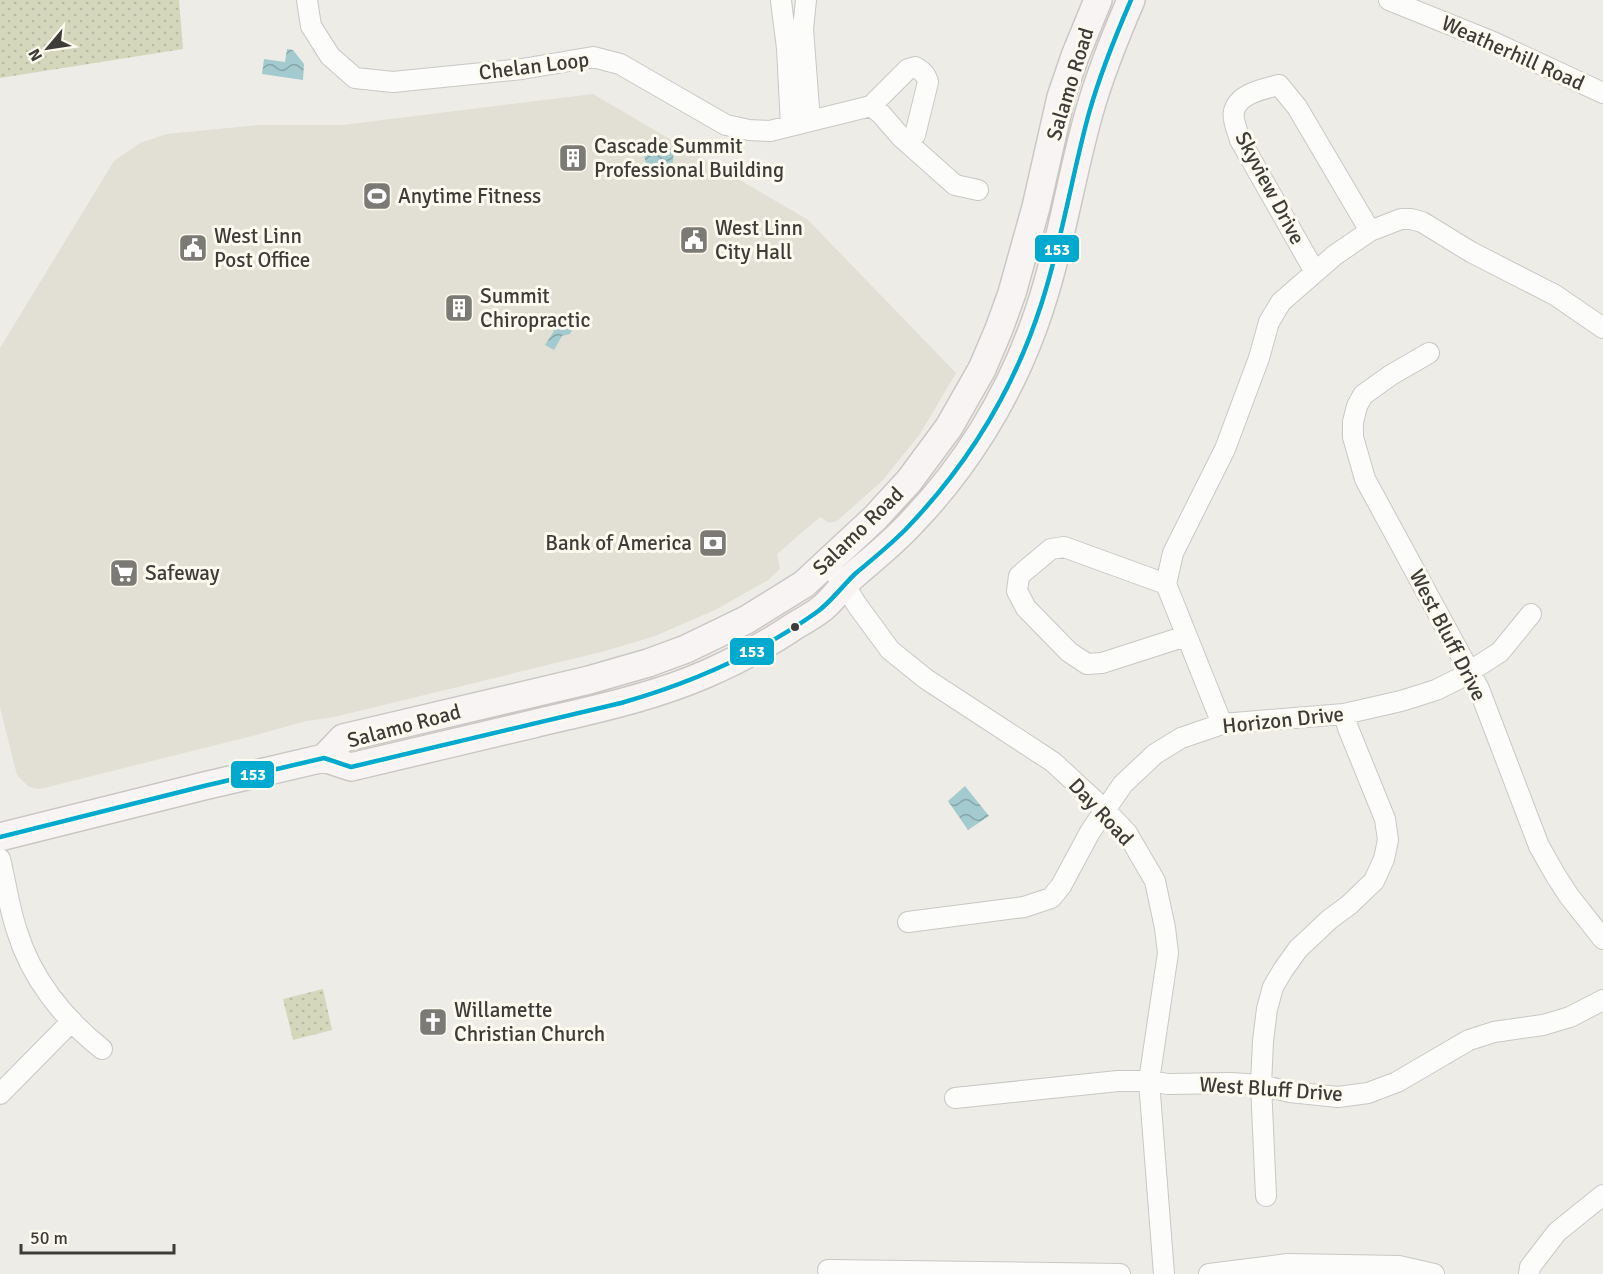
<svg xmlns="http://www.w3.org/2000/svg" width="1603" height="1274" viewBox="0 0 1603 1274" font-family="Signika,sans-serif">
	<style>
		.built { fill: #e2dfd4 }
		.grass { fill: url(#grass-dots) }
		.water { fill: url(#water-waves) }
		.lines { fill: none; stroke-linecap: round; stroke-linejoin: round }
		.street-casing { stroke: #c9c8c4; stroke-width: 22 }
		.secondary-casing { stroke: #c9c8c4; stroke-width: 30 }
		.street { stroke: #fcfcfb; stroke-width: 20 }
		.secondary { stroke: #f8f4f4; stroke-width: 27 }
		.bus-1-casing { stroke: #fdfbf0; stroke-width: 9 }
		.bus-1 { stroke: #00a9ce; stroke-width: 4.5 }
		.bus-dot { fill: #3d3c38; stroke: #fdfbf0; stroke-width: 2 }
		.labels { text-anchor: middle; stroke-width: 6; stroke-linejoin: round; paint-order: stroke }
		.street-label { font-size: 21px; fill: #3d3c38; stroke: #fdfbf0 }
		.poi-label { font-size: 21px; fill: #3d3c38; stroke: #fdfbf0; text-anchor: start }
		.line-badge { stroke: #fdfbf0; stroke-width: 2 }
		.badge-label { font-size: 16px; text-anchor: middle; font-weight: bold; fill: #fff }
	</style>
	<defs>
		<pattern id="grass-dots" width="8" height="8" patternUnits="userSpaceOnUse" patternTransform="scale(1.5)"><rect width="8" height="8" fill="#d5d7bd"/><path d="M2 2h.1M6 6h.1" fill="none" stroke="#b8b9a3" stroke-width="1.8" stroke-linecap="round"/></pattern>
		<pattern id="water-waves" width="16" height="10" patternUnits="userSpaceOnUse" patternTransform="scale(1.5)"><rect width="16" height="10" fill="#a3cace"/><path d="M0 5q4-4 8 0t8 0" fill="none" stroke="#86a5a8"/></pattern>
	</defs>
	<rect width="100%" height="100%" fill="#edece6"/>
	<path class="built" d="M593,94l215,126 148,153 -36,61 -38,47 -45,40 -8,2 -9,-6 -43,37 3,15 -12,11 -53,30 -60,26 -50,15 -271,66 -28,4 -50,14 -216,54 -11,-2 -12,-12 -17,-68v-359l114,-187 26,-18 27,-9 91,-9h85z"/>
	<path class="grass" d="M0,0h179l4,49 -183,29z
		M323,989l9,41 -39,10 -10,-41z"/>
	<path class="water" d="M287,49l6,1 11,14 -1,16 -41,-6 2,-15 21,3z
		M658,138c8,3 11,6 14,13 9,25 -31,33 -28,-5l6,-5z
		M560,315h4l7,4 2,8 -3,7 -8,2 -8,14 -9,-5 9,-14c-3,-7 0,-12 6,-16z
		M965,786l24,30 -21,14 -20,-29z"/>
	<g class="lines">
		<g class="street-casing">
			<path id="street" d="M307,0l4,26 19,30 25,22 38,4 129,-13 71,-12 27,7 106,61 23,5 21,1 101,-25 10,8 20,23 54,48 23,5
				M806,0l-3,29 7,92
				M1389,0l104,42 110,51
				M781,1l6,47 4,78
				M871,106l37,-37 7,-2c7,4 11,7 13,15l-13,53 -7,8
				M1315,272l-75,-132c-2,-8 -8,-20 -6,-29 5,-18 30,-22 45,-26l18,22 73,124
				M1429,353l-38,22 -28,20 -6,11 -4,16v15l12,42 114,210 60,157 17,30 13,20 34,43
				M826,562l18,22 13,21 33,45 36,29 127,83 52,48 22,23 28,48 10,47 3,25 -19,128 15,193
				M1166,584l-102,-37 -13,2 -24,20 -8,7 -2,15 9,17 43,44 18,12 15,-1 84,-27
				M1222,724l-56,-140 7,-31 52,-104 34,-91 10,-36 12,-20 54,-47 35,-24 31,-12h10l11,3 49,30 84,43 48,33
				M0,859c6,24 9,49 17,72 14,47 47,88 85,118
				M908,922l116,-15 27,-9 10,-12 29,-54 33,-48 32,-30 26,-16 41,-14 122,-10 57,-13 35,-11 22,-11 42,-27 31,-38
				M0,1094l72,-73
				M955,1098l163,-17h31l19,3 63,-1 30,2 29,7 48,5 30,-4 29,-11 72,-42 25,-8 49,-7 27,-8 33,-17
				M1266,1196l-5,-111 2,-44 4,-32 6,-22 10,-17 15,-21 32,-30 19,-14 25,-24 10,-22 4,-19 -3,-21 -37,-91 -4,-14
				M828,1270l292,4
				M1209,1274l79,-10 111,2 35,8
				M1529,1274l1,-7 27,-35 46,-37"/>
		</g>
		<g class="secondary-casing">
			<path id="secondary" d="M324,758l19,-20 246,-58 59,-17 38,-14 60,-29 58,-36 71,-66 34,-37 40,-54 33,-58 17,-40 13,-36 24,-86 25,-110 14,-41 23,-56
				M0,837l204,-51 120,-28 27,9c61,-14 121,-29 182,-43 58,-14 118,-26 173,-50 32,-14 62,-30 90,-49 10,-6 22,-12 30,-20 10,-10 18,-21 29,-31 20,-17 40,-33 58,-53 52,-54 94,-122 120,-193 26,-70 36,-144 56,-215 11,-39 26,-76 42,-113"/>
		</g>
		<use href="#street" class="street"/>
		<use href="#secondary" class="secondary"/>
		<g class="bus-1-casing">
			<path id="bus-1" d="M0,837l204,-51 120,-28 27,9 270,-64c70,-20 137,-49 196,-91 15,-11 26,-27 39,-39 17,-14 34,-28 49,-43 63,-65 110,-143 137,-228 20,-62 30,-127 47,-189 11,-39 26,-76 42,-113"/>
		</g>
		<use href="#bus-1" class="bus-1"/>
	</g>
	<defs>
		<g id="building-square" transform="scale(1.5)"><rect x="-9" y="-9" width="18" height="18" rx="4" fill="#7b7a75" stroke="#fdfbf0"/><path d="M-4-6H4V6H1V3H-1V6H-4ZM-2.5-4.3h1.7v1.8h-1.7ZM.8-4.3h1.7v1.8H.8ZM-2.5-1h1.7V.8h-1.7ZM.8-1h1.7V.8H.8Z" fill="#fff"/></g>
		<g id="stadium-square" transform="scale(1.5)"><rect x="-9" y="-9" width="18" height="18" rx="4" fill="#7b7a75" stroke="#fdfbf0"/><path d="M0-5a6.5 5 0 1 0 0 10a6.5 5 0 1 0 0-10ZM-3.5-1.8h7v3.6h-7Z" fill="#fff"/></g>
		<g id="civic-square" transform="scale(1.5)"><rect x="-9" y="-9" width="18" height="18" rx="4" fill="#7b7a75" stroke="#fdfbf0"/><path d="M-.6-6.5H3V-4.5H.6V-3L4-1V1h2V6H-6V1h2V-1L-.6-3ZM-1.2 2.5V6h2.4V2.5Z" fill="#fff"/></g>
		<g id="bank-square" transform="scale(1.5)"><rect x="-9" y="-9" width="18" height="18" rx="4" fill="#7b7a75" stroke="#fdfbf0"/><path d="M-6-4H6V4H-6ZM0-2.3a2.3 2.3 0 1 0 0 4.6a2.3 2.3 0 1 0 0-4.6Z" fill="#fff"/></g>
		<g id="supermarket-square" transform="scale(1.5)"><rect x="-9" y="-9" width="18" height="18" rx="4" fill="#7b7a75" stroke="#fdfbf0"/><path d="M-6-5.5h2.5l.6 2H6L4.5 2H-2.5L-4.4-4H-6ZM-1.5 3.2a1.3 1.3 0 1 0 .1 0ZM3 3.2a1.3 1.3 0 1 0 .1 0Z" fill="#fff"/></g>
		<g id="church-square" transform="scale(1.5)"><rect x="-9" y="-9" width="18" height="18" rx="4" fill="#7b7a75" stroke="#fdfbf0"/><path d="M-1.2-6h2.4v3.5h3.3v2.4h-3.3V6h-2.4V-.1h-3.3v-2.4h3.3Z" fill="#fff"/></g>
	</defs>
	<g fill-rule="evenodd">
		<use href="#building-square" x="573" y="158"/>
		<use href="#stadium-square" x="377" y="196"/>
		<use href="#civic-square" x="694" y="240"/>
		<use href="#civic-square" x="193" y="248"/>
		<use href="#building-square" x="459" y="308"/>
		<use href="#bank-square" x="713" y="543"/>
		<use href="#supermarket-square" x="124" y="573"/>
		<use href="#church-square" x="433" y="1022"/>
	</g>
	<circle class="bus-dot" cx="795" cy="627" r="5"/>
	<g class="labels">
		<g class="street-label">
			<text transform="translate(1513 53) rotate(24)" y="7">Weatherhill Road</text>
			<text transform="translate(534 66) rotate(-7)" y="7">Chelan Loop</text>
			<text transform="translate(1070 84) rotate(-73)" y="7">Salamo Road</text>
			<text transform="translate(1270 188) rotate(62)" y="7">Skyview Drive</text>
			<text transform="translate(858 531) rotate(-44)" y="7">Salamo Road</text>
			<text transform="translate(1448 635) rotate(63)" y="7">West Bluff Drive</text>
			<text transform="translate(1283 720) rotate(-6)" y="7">Horizon Drive</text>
			<text transform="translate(404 726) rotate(-15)" y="7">Salamo Road</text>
			<text transform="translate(1101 812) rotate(47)" y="7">Day Road</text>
			<text transform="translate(1271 1089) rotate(4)" y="7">West Bluff Drive</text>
		</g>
		<g class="poi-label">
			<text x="594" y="153">Cascade Summit<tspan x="594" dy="24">Professional Building</tspan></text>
			<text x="398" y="203">Anytime Fitness</text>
			<text x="715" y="235">West Linn<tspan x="715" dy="24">City Hall</tspan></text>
			<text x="214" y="243">West Linn<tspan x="214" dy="24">Post Office</tspan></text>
			<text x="480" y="303">Summit<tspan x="480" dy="24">Chiropractic</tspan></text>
			<text x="692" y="550" text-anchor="end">Bank of America</text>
			<text x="145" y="580">Safeway</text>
			<text x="454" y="1017">Willamette<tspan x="454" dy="24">Christian Church</tspan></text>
		</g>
	</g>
	<g class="line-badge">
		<rect x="1034" y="234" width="46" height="29" rx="6" fill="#00a9ce"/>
		<rect x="729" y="637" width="46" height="29" rx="6" fill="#00a9ce"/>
		<rect x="230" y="760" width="45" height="29" rx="6" fill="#00a9ce"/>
	</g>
	<g class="badge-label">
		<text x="1057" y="255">153</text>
		<text x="752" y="657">153</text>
		<text x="253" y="780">153</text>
	</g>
	<g transform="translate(48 48) rotate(241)" stroke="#fdfbf0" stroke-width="4.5" paint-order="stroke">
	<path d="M0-4.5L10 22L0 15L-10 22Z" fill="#3d3c38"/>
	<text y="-9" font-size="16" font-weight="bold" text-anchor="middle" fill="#3d3c38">N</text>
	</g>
	<path d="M21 1244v9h153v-9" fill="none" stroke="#3d3c38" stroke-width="3"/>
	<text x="30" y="1244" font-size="18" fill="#3d3c38" stroke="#fdfbf0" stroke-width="4.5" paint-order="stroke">50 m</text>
</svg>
